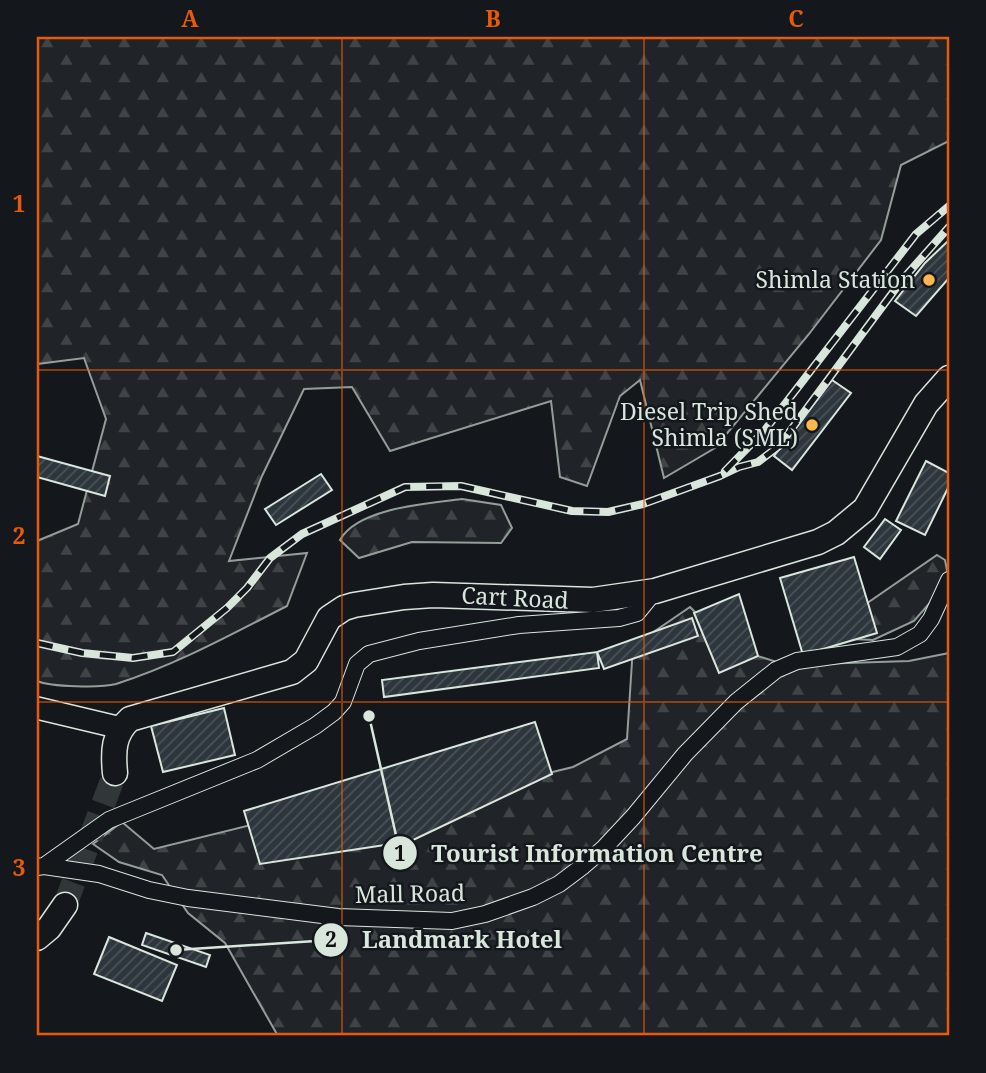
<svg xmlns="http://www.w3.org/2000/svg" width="986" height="1073" viewBox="0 0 986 1073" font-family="'Noto Serif',serif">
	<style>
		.forest { fill: url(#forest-firs); stroke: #939e99; stroke-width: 2 }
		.building { fill: url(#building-hatch); stroke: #d8e6dc; stroke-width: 2 }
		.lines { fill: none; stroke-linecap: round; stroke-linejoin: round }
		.primary-tunnel { stroke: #313739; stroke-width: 24; stroke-dasharray: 24 12; stroke-linecap: butt }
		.minor-casing { stroke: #d8e6dc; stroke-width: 18 }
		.secondary-casing { stroke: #d8e6dc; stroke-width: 24 }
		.primary-casing { stroke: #d8e6dc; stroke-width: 27 }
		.minor { stroke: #14181c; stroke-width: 16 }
		.secondary { stroke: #14181c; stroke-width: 21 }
		.primary { stroke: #14181c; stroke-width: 24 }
		.rail-casing { stroke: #d8e6dc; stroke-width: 8 }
		.rail { stroke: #14181c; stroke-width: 5; stroke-dasharray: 16; stroke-linecap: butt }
		.grid { fill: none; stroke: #e8590c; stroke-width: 2; stroke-opacity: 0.55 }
		.poi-dot { fill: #ffb74d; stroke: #14181c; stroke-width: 2.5 }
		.labels { text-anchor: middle; stroke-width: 5; stroke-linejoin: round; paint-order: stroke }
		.poi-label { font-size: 23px; fill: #d8e6dc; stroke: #14181c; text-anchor: end }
		.street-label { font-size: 23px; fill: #d8e6dc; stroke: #14181c }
		.leader { fill: none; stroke: #d8e6dc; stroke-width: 2.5 }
		.callout-dot { fill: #d8e6dc; stroke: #14181c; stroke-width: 2.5 }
		.mark-label { font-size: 21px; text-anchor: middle; font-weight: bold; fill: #111 }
		.callout-label { font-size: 24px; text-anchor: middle; font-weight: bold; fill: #d8e6dc; stroke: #14181c; stroke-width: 5; stroke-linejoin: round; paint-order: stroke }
		.neatline { fill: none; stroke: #e8590c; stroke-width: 2.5 }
		.grid-label { font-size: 23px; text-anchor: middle; font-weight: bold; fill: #e8590c }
	</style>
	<defs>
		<pattern id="forest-firs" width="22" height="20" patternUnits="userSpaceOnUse" patternTransform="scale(1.75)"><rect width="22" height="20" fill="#202428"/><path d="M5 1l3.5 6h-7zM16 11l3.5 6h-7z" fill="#404447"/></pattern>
		<pattern id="building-hatch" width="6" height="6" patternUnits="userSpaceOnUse" patternTransform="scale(1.75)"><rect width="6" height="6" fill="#2c363c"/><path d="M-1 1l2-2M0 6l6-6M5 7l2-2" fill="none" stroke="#4a5358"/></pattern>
	</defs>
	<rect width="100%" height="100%" fill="#14181c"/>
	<path class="forest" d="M37,37h912v104l-48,24 -20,75 -72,94 -94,114 -51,30 -24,-98 -20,16 -33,90 -27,-9 -9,-76 -161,50 -38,-64 -48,2 -42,87 -33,85 78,-8 -20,53c-55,28 -111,59 -171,78 -15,4 -65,3 -79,-3v-140l41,-17 28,-105 -22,-61 -47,6z
		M462,499l39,6 11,23 -11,15 -89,-1 -53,16 -19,-18c17,-32 89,-37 122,-41z
		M937,555l8,5 4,21 -35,40 -41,19 -42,-2 32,-32z
		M690,607l40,40 56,18 123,-4 40,-8v383h-671l-53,-93 -37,-30 -26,-38 -43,-13 -26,-18 29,-22 32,27 109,-27 183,-24 127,-31 54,-28 6,-93z"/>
	<path class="building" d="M949,240v38l-33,38 -21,-15 30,-38z
		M832,380l19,13 -59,77 -18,-14z
		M37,456l73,20 -5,20 -68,-19z
		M926,461l23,12v13l-24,49 -29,-14z
		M321,474l11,16 -56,35 -11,-16z
		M885,519l16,11 -21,29 -16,-12z
		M854,557l23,76 -74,22 -23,-77z
		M739,594l19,62 -39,17 -25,-60z
		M692,618l6,18 -94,33 -7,-17z
		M597,652l2,16 -215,29 -2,-17z
		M224,708l11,47 -72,17 -12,-46z
		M535,722l17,52 -141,67 -151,23 -16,-53z
		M146,933l64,22 -4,12 -64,-22z
		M109,937l68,28 -15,36 -68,-27z"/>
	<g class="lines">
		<path class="primary-tunnel" d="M65,905l50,-132"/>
		<g class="minor-casing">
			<path id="minor" d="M44,866l65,-46 148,-60 58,-34 19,-14 9,-10 14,-38 12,-10 50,-13 100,-16 100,-7 18,-5 18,-22
				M37,867l7,-1 55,8 50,16 39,8 150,19 114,4 33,-7 48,-17 26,-13 24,-18 21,-18 29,-31 52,-63 51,-52 40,-32 21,-9 100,-14 23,-13 11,-15 18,-39"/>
		</g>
		<g class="secondary-casing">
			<path id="secondary" d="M37,708l84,20"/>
		</g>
		<g class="primary-casing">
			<path id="primary" d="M115,773c-2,-21 -2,-39 15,-54l162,-47 14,-11 23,-43 15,-10 10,-3 50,-8 29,-2 160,5 62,-9 163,-49 18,-9 29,-24 61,-105 23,-26
				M37,938l12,-10 16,-23"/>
		</g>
		<use href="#minor" class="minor"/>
		<use href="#secondary" class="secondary"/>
		<use href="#primary" class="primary"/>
		<g class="rail-casing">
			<path id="rail" d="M725,471l40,-41 151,-196 33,-28
				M37,643l45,10 51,5 40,-6 54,-44 20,-20 23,-30 32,-24 103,-47 56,-1 111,25 36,1 35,-8 77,-28 19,-9 19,-5 21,-16 123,-166 47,-53"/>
		</g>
		<use href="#rail" class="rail"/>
	</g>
	<path class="grid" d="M342,37v999M644,37v999M37,370h912M37,702h912"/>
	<g class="poi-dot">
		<circle cx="929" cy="280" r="7"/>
		<circle cx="812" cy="425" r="7"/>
	</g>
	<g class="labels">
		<g class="poi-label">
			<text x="915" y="288">Shimla Station</text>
			<text x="798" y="420">Diesel Trip Shed<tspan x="798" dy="26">Shimla (SML)</tspan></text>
		</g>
		<g class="street-label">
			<text transform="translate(515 598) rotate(3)" y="8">Cart Road</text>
			<text transform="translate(410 894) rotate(-1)" y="8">Mall Road</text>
		</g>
	</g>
	<path class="leader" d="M369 716L400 853M176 950L331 940"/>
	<g class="callout-dot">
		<circle cx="369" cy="716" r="7"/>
		<circle cx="176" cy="950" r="7"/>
		<circle cx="400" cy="853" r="18"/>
		<circle cx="331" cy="940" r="18"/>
	</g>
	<g class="mark-label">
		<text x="400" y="861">1</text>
		<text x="331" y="947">2</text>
	</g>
	<g class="callout-label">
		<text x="597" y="862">Tourist Information Centre</text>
		<text x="462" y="948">Landmark Hotel</text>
	</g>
	<rect width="986" height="1073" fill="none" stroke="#14181c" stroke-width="77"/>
	<rect x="38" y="38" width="910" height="996" class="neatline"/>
	<g class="grid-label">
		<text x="190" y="27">A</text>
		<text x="493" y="27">B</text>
		<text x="796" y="27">C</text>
		<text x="19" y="212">1</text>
		<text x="19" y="544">2</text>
		<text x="19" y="876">3</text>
	</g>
</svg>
